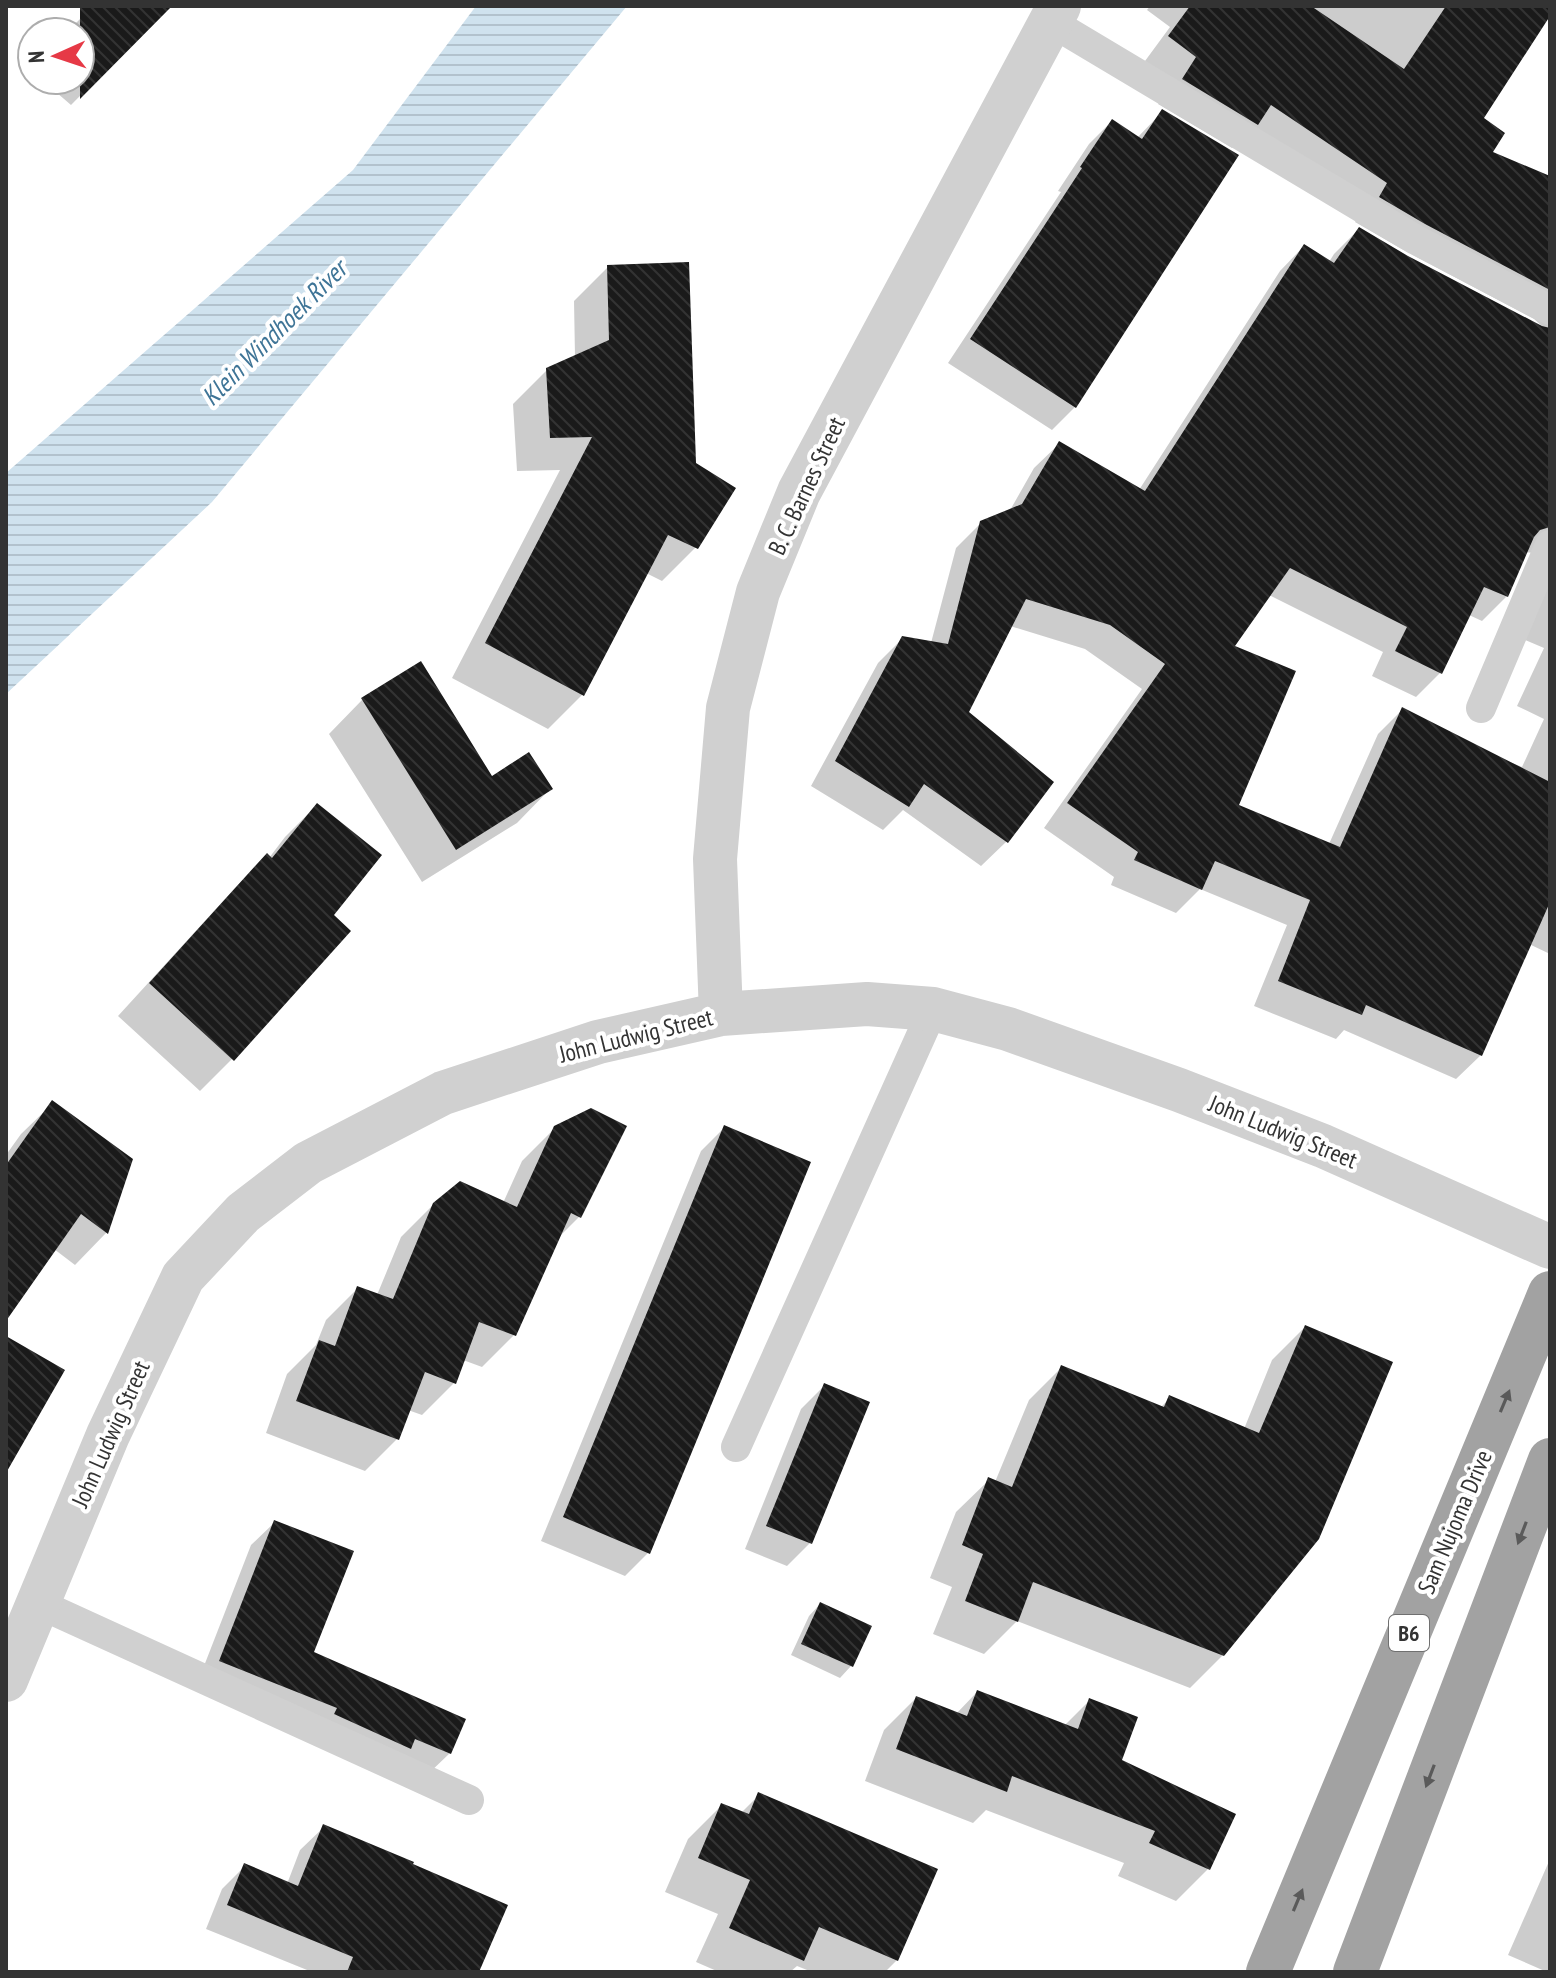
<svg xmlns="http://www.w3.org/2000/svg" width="1556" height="1978" viewBox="0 0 1556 1978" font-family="'PT Sans Narrow',sans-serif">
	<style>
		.water { fill: url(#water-rules) }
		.shadow { fill: #0003; fill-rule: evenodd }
		.building { fill: url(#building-back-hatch) }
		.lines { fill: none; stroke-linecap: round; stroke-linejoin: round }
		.service { stroke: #d0d0d0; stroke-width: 30 }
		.minor { stroke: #d0d0d0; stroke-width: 44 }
		.trunk { stroke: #a2a2a2; stroke-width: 44 }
		.oneway { fill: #5a5a5a }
		.labels { text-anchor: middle; stroke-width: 8; stroke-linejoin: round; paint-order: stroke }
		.shield { fill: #fff; stroke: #707070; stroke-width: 2 }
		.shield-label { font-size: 22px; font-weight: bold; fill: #333 }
		.street-label { font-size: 24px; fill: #333; stroke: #fff }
		.water-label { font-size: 26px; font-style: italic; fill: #3f7597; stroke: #fff }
	</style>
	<defs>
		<pattern id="water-rules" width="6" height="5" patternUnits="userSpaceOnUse" patternTransform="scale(2)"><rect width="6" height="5" fill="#cfe2ee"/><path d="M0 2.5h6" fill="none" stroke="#b2c2cd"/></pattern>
		<pattern id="building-back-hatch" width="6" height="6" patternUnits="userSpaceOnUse" patternTransform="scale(2)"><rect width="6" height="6" fill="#1a1a1a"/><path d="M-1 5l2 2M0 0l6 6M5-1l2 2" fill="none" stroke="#333"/></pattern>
	</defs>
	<rect width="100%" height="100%" fill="#fff"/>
	<path class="water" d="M476,6h151l-415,496 -206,192v-221l347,-303z"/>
	<path class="shadow" d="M93,6h76l-98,99 -29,-25h38v-48h-13z
		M1150,6h400v7l-69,105 9,35 60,25v776l-21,-10 -48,111 -25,24 -112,-49 -8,9 -82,-33 33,-81 -87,-36 -24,24 -65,-28 3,-8 -70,-49 98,-139 -57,-40 -75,-23 -43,87 84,69 -45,60 -25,24 -78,-56 -20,20 -72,-44 67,-123 25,-25 28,5 25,-95 25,-25 28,-11 25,-44 25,-24 80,46 141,-219 24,-25 25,16 5,-8 25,-25 48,29 137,70 -10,-9 -134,-71 -45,-26 9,-13 -115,-78 -17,17 -74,-44 15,-21 -28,-22 25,-34 -23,-17zM1525,552l8,1 -15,84 26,11 -27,58 27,13 -22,48 -34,-14 -85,-44 -25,25 -49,110 -93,-38 -4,-160 37,-51 114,57 -11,24 44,21 24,-24 29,-58 13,6 25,-25z
		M1162,112l-87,295 -23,23 -104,-67 113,-171 -3,-1 31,-47 23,-23 25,17z
		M608,267l88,280 -34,34 -16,-8 -64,122 -34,34 -96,-51 108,-208 -43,1 -4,-67 35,-35 27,-12 -1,-56z
		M362,700l129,78 59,11 -33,34 -95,59 -93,-148z
		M317,805l14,110 18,16 -117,128 -32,32 -82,-75 117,-128 32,-32 2,2 16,-21z
		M53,1103l78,56 -25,74 -31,32 -21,-16 -48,69v-163l15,-21z
		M555,1128l24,89 -22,22 -43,96 -32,32 -19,-7 -9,23 -32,32 -14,-5 -11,29 -32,32 -99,-38 21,-59 29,-29 10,-25 32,-32 19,7 24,-58 33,-33 69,-1 19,-42z
		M724,1128l-76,425 -23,23 -84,-35 160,-390z
		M1305,1327l-82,328 -33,33 -173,-67 -33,33 -51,-20 19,-47 -22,-9 26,-66 33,-32 6,2 34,-82 33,-33 98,41 10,-10 74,31 28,-69z
		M825,1385l-15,158 -23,23 -42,-17 56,-140z
		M275,1522l36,131 139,100 -24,23 -229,-92 54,-139z
		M820,1604l49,23 -18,39 -11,12 -49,-23 18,-39z
		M977,1692l87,34 25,-25 30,60 89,108 -32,32 -58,-25 6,-13 -138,-53 -13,13 -108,-42 19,-51 32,-32 40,16z
		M759,1795l138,165 -12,12h-73l-15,-6 -7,6h-71l-23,-10 22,-48 -53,-22 23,-53 34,-34 19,8z
		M324,1827l153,145h-165l-106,-43 16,-40 23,-23 42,18 13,-34z
		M1550,1859v113h-3l-39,-17z"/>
	<path class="building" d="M80,6h92l-92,93z
		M1190,6h121l93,63 42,-63h104v10l-66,102 21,15 -12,19 57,24v114l-125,-66 -46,-27 8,-14 -116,-78 -13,20 -76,-46 14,-22 -28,-21z
		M1162,109l77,46 -163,253 -106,-69 112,-171 -2,-1 32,-48 30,20z
		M1359,227l49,29 134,70 8,2v199l-10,3 -6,7 -26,60 -24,-10 -42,87 -47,-23 12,-24 -117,-59 -55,78 61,25 -57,134 101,42 62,-140 148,75v120l-68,154 -116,-51 -4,10 -84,-34 32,-81 -95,-39 -13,29 -68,-30 4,-8 -71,-49 98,-139 -55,-39 -84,-26 -57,113 85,70 -46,61 -84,-59 -15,23 -74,-46 67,-125 46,8 32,-123 42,-17 37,-63 86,50 159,-247 30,19z
		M689,262l7,201 40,25 -38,61 -30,-14 -84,161 -99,-53 107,-206 -42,1 -4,-70 63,-28 -2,-75z
		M421,661l71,115 37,-24 24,37 -97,61 -95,-152z
		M317,803l65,52 -48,60 17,16 -117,130 -85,-78 118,-130 5,5z
		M52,1100l81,59 -25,75 -27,-20 -75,107v-156z
		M591,1108l36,18 -46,92 -10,-5 -55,123 -37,-14 -23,62 -31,-12 -26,68 -103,-39 23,-61 16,6 22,-60 36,13 40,-96 27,-22 57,26 37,-81z
		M724,1125l87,37 -161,392 -87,-37z
		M1305,1325l88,37 -74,177 -95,117 -191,-74 -15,40 -53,-21 18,-47 -21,-9 26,-68 24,10 49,-122 103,42 5,-12 90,38z
		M6,1336l59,34 -59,103z
		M824,1383l46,19 -58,142 -46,-18z
		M274,1520l80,31 -40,101 152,67 -15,35 -36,-15 -4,10 -77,-35 3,-6 -118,-47z
		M820,1602l52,24 -19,41 -52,-23z
		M977,1690l101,39 11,-31 49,19 -16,43 114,54 -26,56 -61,-27 6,-12 -143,-55 -5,16 -111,-43 20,-53 51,20z
		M758,1792l180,77 -40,92 -79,-34 -15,34 -75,-33 21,-48 -52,-22 23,-55 28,11z
		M323,1824l91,38 -1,2 95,41 -29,67h-132l6,-15 -126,-52 17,-42 54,23z"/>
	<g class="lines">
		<path class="service" d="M1051,22l365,218 134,70
			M1481,708l69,-163
			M736,1447l197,-438
			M37,1603l432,197"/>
		<path class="minor" d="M721,1014l-6,-155 13,-151 30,-116 41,-100 260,-486
			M6,1680l102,-245 75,-158 60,-64 65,-50 135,-70 155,-51 123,-28 146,-10 66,5 75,20 171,61 144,56 227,101"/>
		<path class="trunk" d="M1268,1972l282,-679
			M1355,1972l195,-512"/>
	</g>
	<defs><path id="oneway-solid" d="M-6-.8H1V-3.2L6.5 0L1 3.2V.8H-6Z" transform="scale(2)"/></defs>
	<g class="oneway">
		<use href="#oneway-solid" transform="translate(1505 1401) rotate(-67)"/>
		<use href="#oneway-solid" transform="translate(1522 1533) rotate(111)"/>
		<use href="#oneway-solid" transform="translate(1430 1776) rotate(111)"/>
		<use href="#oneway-solid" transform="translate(1298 1900) rotate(-67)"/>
	</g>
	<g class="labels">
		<rect class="shield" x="1389" y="1615" width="40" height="36" rx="6"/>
		<g class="shield-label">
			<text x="1409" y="1641">B6</text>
		</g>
		<g class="street-label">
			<text transform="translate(807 486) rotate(-65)" y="8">B. C. Barnes Street</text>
			<text transform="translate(636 1036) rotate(-14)" y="8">John Ludwig Street</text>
			<text transform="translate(1283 1132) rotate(22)" y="8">John Ludwig Street</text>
			<text transform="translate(111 1434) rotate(-66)" y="8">John Ludwig Street</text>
			<text transform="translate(1455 1522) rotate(-67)" y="8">Sam Nujoma Drive</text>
		</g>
		<g class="water-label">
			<text transform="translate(274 333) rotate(-45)" y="9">Klein Windhoek River</text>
		</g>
	</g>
	<rect width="1556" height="1978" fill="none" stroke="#333333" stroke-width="16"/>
	<g transform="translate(56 56) rotate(267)"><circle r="38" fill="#ffffff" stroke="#adadad" stroke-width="2"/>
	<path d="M0-6L14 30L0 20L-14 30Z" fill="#e63946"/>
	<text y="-12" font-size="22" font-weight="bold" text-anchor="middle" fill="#333333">N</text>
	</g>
</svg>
